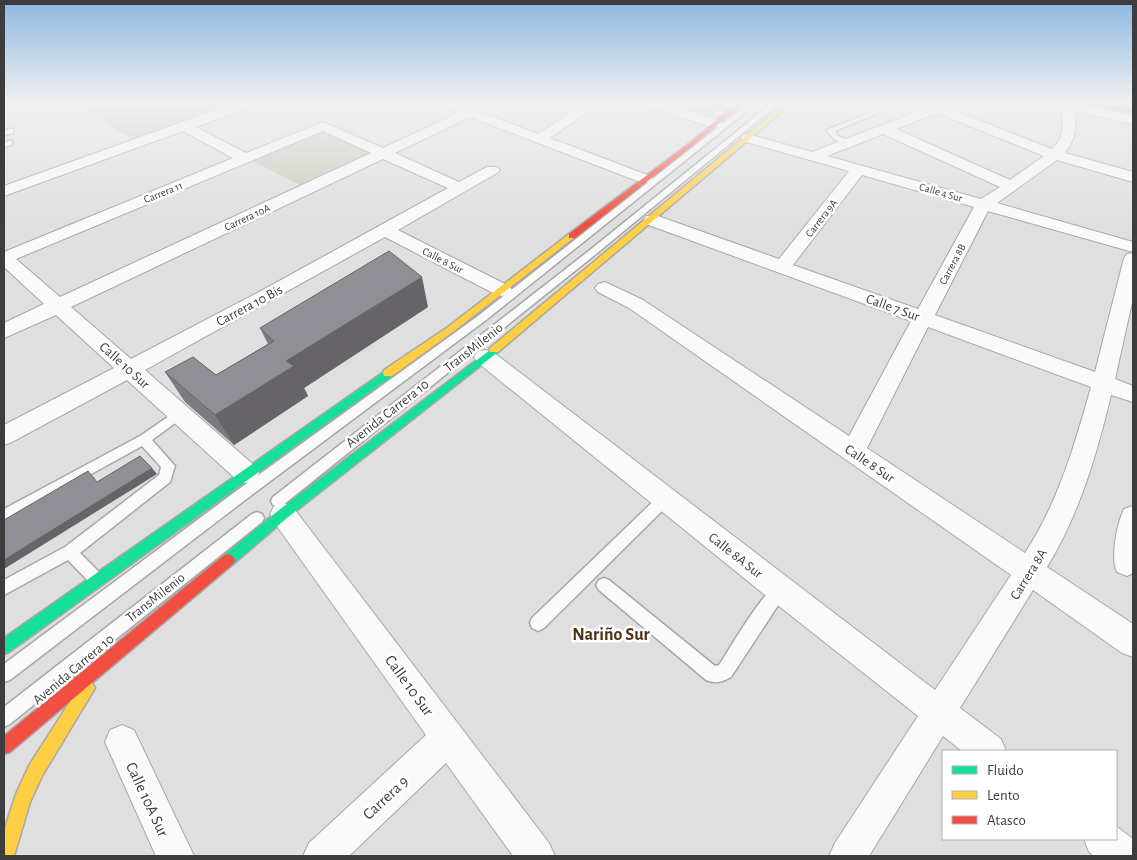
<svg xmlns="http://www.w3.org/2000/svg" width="1137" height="860" viewBox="0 0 1137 860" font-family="'Alegreya Sans',sans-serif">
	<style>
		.green { fill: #c7cbbc }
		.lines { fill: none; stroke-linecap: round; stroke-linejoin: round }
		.lane-casing { stroke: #a7a7a7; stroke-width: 3 }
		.street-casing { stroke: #a7a7a7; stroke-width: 2 }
		.fast-casing { stroke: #a7a7a7; stroke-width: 3 }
		.slow-casing { stroke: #a7a7a7; stroke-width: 3 }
		.jam-casing { stroke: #a7a7a7; stroke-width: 3 }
		.lane { fill: #fafafa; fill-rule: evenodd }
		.street { fill: #fafafa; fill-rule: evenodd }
		.fast { fill: #16e098; fill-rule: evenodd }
		.slow { fill: #ffcf43; fill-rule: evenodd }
		.jam { fill: #f24e42; fill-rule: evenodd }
		.wall { fill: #7d7b81 }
		.shaded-wall { fill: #666469 }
		.building { fill: #918f96; stroke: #666469 }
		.labels { text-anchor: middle; stroke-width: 5; stroke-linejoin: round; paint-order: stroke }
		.far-street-label { font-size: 11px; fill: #3d3d3e; stroke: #fff }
		.street-label { font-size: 14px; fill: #3d3d3e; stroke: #fff }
		.near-street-label { font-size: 16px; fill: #3d3d3e; stroke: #fff }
		.near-neighbourhood-label { font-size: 18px; font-weight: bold; fill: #4d3313; stroke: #fff }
	</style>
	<rect width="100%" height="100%" fill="#dfdfe0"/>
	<path class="green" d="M70,103h151l5,2 -94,34z
		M657,103h70l-18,16z
		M322,132l49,21 -71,32 -47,-24z"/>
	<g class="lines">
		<g class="lane-casing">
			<path id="lane" d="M749,103h8l-271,217 -237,177 -239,183 -6,2v-18l235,-175 239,-173z
				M772,103h7l-183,151 -313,251 -5,2 -5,-2 -2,-4 2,-4 317,-247z
				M882,108l5,1 -52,22 3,5 12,5v4c-11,0 -18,-7 -23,-15z
				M10,129h3v4l-9,2v-4z
				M9,141h3v4l-8,2v-5z
				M178,410l4,2 2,3 -2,3 -30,22 23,26 -5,16 -90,71 22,22 3,5 -3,5 -5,2 -5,-2 -24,-25 -64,35v-15l61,-33 94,-72 2,-8 -19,-21 -138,76v-13l136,-73z
				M665,493l5,2 2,4 -2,4 -126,125 -6,3 -6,-3 -2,-5 2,-5 128,-123z
				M257,512l5,2 2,4 -2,4 -252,202 -6,3v-20l248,-193z
				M604,578l5,2 106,86 4,-1c12,-18 44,-75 61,-82l5,2 3,5 -57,87c-9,5 -15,7 -25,3l-107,-90 -3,-5 3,-5z"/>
		</g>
		<g class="street-casing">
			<path id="street" d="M4,103h14l-1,3 -13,4z
				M235,103h19l-1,3 -57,21 50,26 77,-31 60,26 75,-35 -19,-7 -1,-3h19l12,5 10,-5h17l-15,9 57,22 47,-31h15l-50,35 100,38 3,3 -3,3h-10l-170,-65 -75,36 64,29 28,-15h10l3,3 -3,3 -99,57 111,56 3,4 -3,4 -7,2 -7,-2 -110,-57 -240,133 110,96 4,7 -4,7 -9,3 -9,-3 -110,-100 -115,62 -8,3v-20l110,-57 -58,-53 -52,23v-15l40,-19 -40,-37v-15l229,-94 -50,-27 -179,65v-10zM323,131l48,22 -311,144 -44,-38zM383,159l65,29 -187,103 -130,68 -60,-52z
				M644,103h20l57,18 2,3 -2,3h-10l-66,-21z
				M1048,103h26l59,13v8l-58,-13c2,18 0,28 -10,42l68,19v10l-76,-22 -60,43 136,39v10l-145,-41 -53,104 160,57 29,-114 3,-4 6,-1v45l-18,81 18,7v16l-22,-7c-14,59 -32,120 -64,172l86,57v33l-11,-4 -89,-63 -73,118 41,31 5,12h-44l-19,-15 -74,120h-40l6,-13 83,-127 -148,-117 -293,-237 -3,-5 3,-5 8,-2 8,2 442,338 76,-115 -382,-267 -31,-16 -3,-4 3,-4 7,-2 38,18 206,136 62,-115 -265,-97 -2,-4 2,-4h12l121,43 70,-88 -106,-30 -2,-3 2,-3 5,-1 64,18 125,-48 115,45c13,-11 11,-26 9,-41l-12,-2zM937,113l107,43 -34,24 -114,-51zM883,134l117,53 -19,12 -154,-43zM862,175l112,32 -56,102 -125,-44zM928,327l163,60c-16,57 -33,116 -66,166l-158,-105z
				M283,503l9,3 257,337 6,13h-42l-67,-93 -97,93h-46l6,-13 117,-108 -152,-213 -4,-8 4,-8z
				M1133,506v67l-6,3 -10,-4c-7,-14 0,-49 7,-63z
				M122,725l12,5 60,126h-38l-51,-114 5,-12z
				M1116,826l17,13v17h-39l-5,-4 -5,-13h32z"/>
		</g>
		<g class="fast-casing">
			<path id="fast" d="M494,347l4,1 1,2 -1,2 -211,166 -54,46 -5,2 -5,-2 -2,-4 2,-4 56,-46z
				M388,369l4,1 1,3 -1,3 -383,276 -5,2v-16z"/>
		</g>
		<g class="slow-casing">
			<path id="slow" d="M785,103h7l-294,249h-8l-1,-2 1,-2z
				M569,234l7,2 -122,95 -62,45h-8l-1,-3 1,-3 64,-43z
				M87,680l5,3 3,5 -3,5 -50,83 -12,26 -16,54h-10v-25l12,-37 14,-30 52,-81z"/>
		</g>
		<g class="jam-casing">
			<path id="jam" d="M736,103h7l-48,41 -120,94h-6v-4l122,-92z
				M228,554l5,2 2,4 -2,4 -223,188 -6,2v-18l219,-180z"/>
		</g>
		<use href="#lane" class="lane"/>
		<use href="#street" class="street"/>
		<use href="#fast" class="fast"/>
		<use href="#slow" class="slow"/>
		<use href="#jam" class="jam"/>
	</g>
	<path class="wall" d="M1084,103h49v11z
		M428,307l-124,81 4,8 -74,49 -49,-43 -20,-30 51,3 52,-31 -8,-16z"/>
	<path class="shaded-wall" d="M422,277l6,30 -124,81 4,8 -74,49 -19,-30 71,-54z
		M152,468l5,6 -153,95v-9z"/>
	<path class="building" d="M389,251l33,26 -136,84 8,5 -79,49 -50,-43 28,-15 23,18 58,-34 -14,-13z
		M140,456l12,12 -148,92v-40l84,-49 9,11z"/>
	<linearGradient id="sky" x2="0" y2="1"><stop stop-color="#8cb8e0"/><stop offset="0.46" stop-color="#f1f1f1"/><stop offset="1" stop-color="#f1f1f1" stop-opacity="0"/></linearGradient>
	<rect width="1137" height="224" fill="url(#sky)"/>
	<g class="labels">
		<g class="far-street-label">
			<text transform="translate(163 192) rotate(-22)" y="4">Carrera 11</text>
			<text transform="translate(941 192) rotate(16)" y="4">Calle 4 Sur</text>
			<text transform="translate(247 217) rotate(-25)" y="4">Carrera 10A</text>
			<text transform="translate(821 218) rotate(-52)" y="4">Carrera 9A</text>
			<text transform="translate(443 260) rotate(27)" y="4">Calle 8 Sur</text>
			<text transform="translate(952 264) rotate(-62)" y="4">Carrera 8B</text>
		</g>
		<g class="street-label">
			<text transform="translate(249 305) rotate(-28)" y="5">Carrera 10 Bis</text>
			<text transform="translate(893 307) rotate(20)" y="5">Calle 7 Sur</text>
			<text transform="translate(473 347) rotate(-38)" y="5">TransMilenio</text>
			<text transform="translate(125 365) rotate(42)" y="5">Calle 10 Sur</text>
			<text transform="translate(387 413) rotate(-38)" y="5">Avenida Carrera 10</text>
			<text transform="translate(870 463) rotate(34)" y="5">Calle 8 Sur</text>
			<text transform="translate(736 555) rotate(38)" y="5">Calle 8A Sur</text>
			<text transform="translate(1028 574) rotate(-58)" y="5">Carrera 8A</text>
			<text transform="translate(155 597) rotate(-38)" y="5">TransMilenio</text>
			<text transform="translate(73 669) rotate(-40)" y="5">Avenida Carrera 10</text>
		</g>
		<g class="near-street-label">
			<text transform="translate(410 685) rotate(54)" y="6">Calle 10 Sur</text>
			<text transform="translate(385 797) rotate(-43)" y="6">Carrera 9</text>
			<text transform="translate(148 799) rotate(65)" y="6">Calle 10A Sur</text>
		</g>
		<g class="near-neighbourhood-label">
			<text x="611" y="640">Nariño Sur</text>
		</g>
	</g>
	<rect width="1137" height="860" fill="none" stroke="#3d3d3e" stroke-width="10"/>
	<rect x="942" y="750" width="175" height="90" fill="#ffffff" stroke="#b1b1b2"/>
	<rect x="952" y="766" width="25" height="8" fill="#16e098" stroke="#b1b1b2"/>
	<text x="987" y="775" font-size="15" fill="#3d3d3e">Fluido</text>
	<rect x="952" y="791" width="25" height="8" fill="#ffcf43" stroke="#b1b1b2"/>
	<text x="987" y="800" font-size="15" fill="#3d3d3e">Lento</text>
	<rect x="952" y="816" width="25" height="8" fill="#f24e42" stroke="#b1b1b2"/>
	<text x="987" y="825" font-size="15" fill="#3d3d3e">Atasco</text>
</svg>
